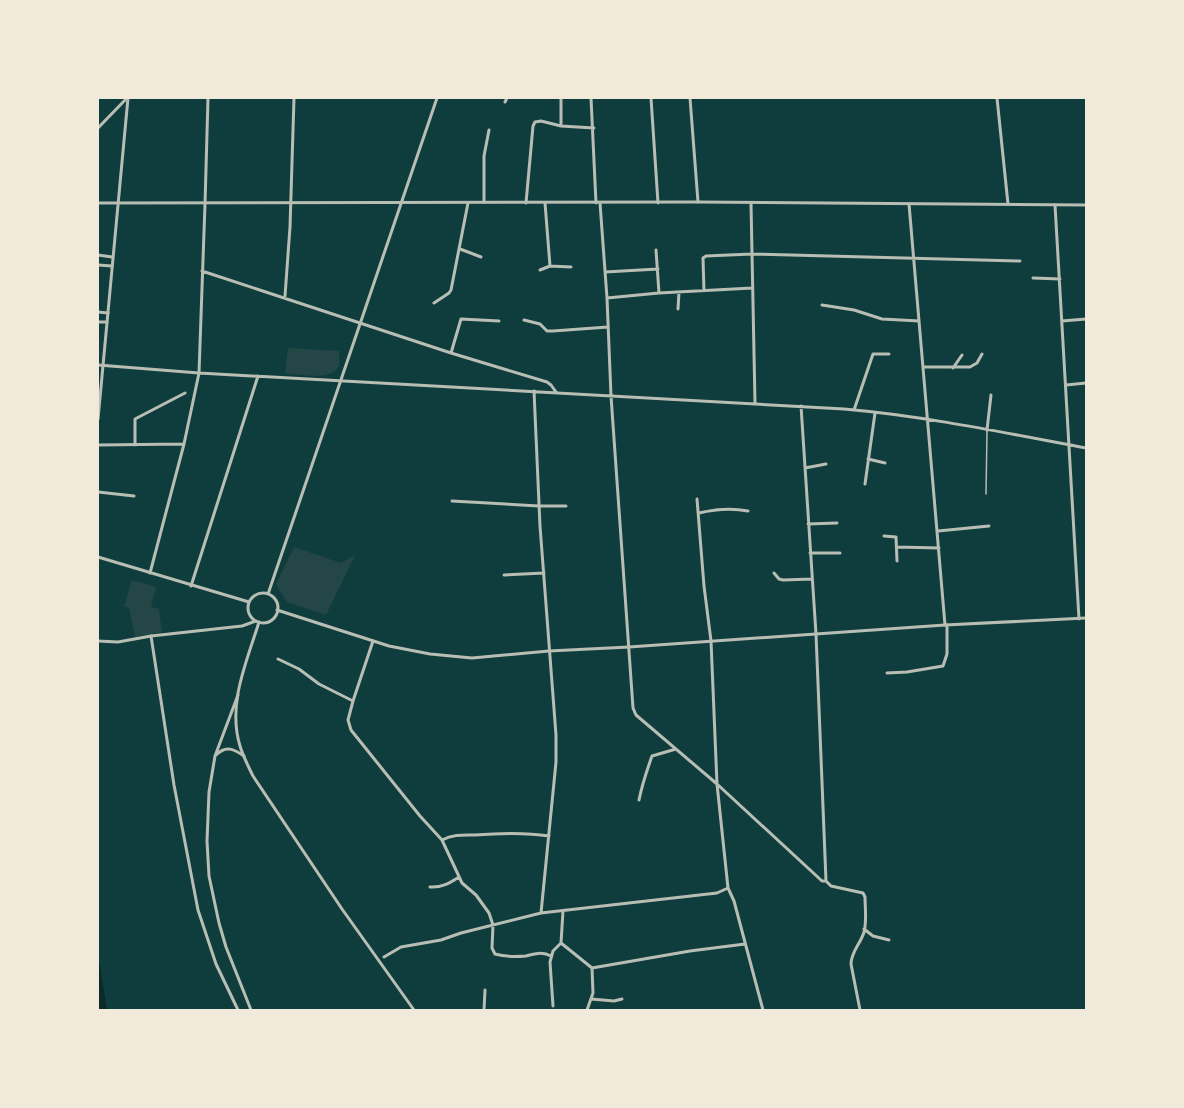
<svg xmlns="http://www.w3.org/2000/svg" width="1184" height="1108" viewBox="0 0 1184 1108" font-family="Signika,sans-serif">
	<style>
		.green { fill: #244646 }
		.water { fill: #0a2a2b }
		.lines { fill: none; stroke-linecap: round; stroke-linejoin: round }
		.service { stroke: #b8beb3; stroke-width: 1.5 }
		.minor { stroke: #b8beb3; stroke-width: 3 }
		.tertiary { stroke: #b8beb3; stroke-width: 3 }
	</style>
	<rect width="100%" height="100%" fill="#0f3d3e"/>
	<path class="green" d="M288,348l51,3c0,4 1,10 0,14 -5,17 -41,9 -54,8z
		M294,547l47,16 14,-8 -29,60 -39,-13 -11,-18z
		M132,580l24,7 -5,20 8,2 3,23 -27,5 -6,-30h-5z"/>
	<path class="water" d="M98,953l9,57h-9z"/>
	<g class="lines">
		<path class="service" d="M986,494l1,-63"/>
		<path class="minor" d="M561,98v28
			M591,98l5,105
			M651,98l7,105
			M690,98l8,104
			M997,98l11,106
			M505,102l2,-4
			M98,128l29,-30
			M484,202v-46l5,-26
			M526,203l7,-77 2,-4 6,-1 20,5 33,2
			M545,203l5,63
			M600,203l7,95 4,98 22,312 3,7 81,69 105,97h4l5,5 32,7 2,4c0,11 2,24 -1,35 -3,11 -13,20 -13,32l9,46
			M751,203l4,200
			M909,204l36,421
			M1055,205l24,414
			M460,249l21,8
			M656,250l3,43
			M98,255l14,2
			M98,265l14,1
			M540,270l10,-4 21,1
			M202,271l249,82 96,29 4,3 5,7
			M605,272l53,-3
			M1033,278l27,1
			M704,291l-1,-33 3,-2 46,-2 268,7
			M285,296l5,-69 4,-129
			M607,298l52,-5 93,-5
			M434,303l15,-10 2,-3 17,-87
			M822,305l32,5 28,9 37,2
			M678,309l1,-17
			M98,312l10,1
			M524,320l16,4 7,7h6l55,-4
			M1062,321l24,-2
			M98,322h9
			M451,353l10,-34 38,2
			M98,365l101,8 645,36c81,7 162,24 242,39
			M923,367h47l7,-4 5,-9
			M953,368l9,-13
			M1066,385l20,-2
			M534,391l6,135 16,209v27l-15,151
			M801,406l15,228 10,247
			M854,410l19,-56h16
			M987,430l4,-35
			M98,445l86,-1
			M135,445v-26l50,-26
			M868,459l17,4
			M805,468l21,-4
			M865,484l10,-71
			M98,492l36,4
			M697,499l7,87 7,55 6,143 11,104 6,13 29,109
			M452,501l87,5h27
			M699,513c17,-4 32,-5 49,-2
			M808,524l29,-1
			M938,531l51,-5
			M884,536l12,1 1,24
			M897,547l42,1
			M810,553h30
			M150,573l34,-129 15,-71 6,-169 3,-106
			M774,573l5,6 4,1 29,-1
			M504,575l40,-2
			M191,586l67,-210
			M259,622c-12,39 -32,82 -19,124 3,10 8,20 13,30l89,133 72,101
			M151,636l23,149 24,125 18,54 22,46
			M373,641l-20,60 -5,19 3,10 69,86 22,24 20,43 14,12 13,18 4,12 -1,23 3,6c11,3 20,3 31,2 9,-2 16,-5 25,0
			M278,659l21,10 20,15 34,17
			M887,673l20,-1 36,-6 4,-12v-29
			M639,800c3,-15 8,-30 13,-44l24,-7
			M442,840c11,-6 22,-5 33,-5 25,-2 49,-3 74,1
			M430,887c11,1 20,-4 29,-10
			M563,911l-2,32 31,25 1,25 -6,17
			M864,929l9,7 16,4
			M384,957l17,-10 40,-7 20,-7 80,-20 176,-20 11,-5
			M592,968l98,-17 55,-7
			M591,999l23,2 8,-2
			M553,1006l-3,-44 3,-11 8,-8
			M484,1010l1,-20"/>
		<path class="tertiary" d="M98,203l600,-1 388,3
			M98,419l30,-321
			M98,557l151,45
			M248 608a15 15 0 1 1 30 0a15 15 0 1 1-30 0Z
			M268,594l169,-496
			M277,610l112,36 41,8 42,4 77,-7 80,-4 316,-22 141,-7
			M98,641l20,1 33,-6 91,-10 14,-5
			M238,695l-23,61 -6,36 -2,49 2,35 10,47 7,24 25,63
			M216,755c10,-10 18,-6 28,1"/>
	</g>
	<rect width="1184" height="1108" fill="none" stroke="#f1e9da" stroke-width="198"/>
</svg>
